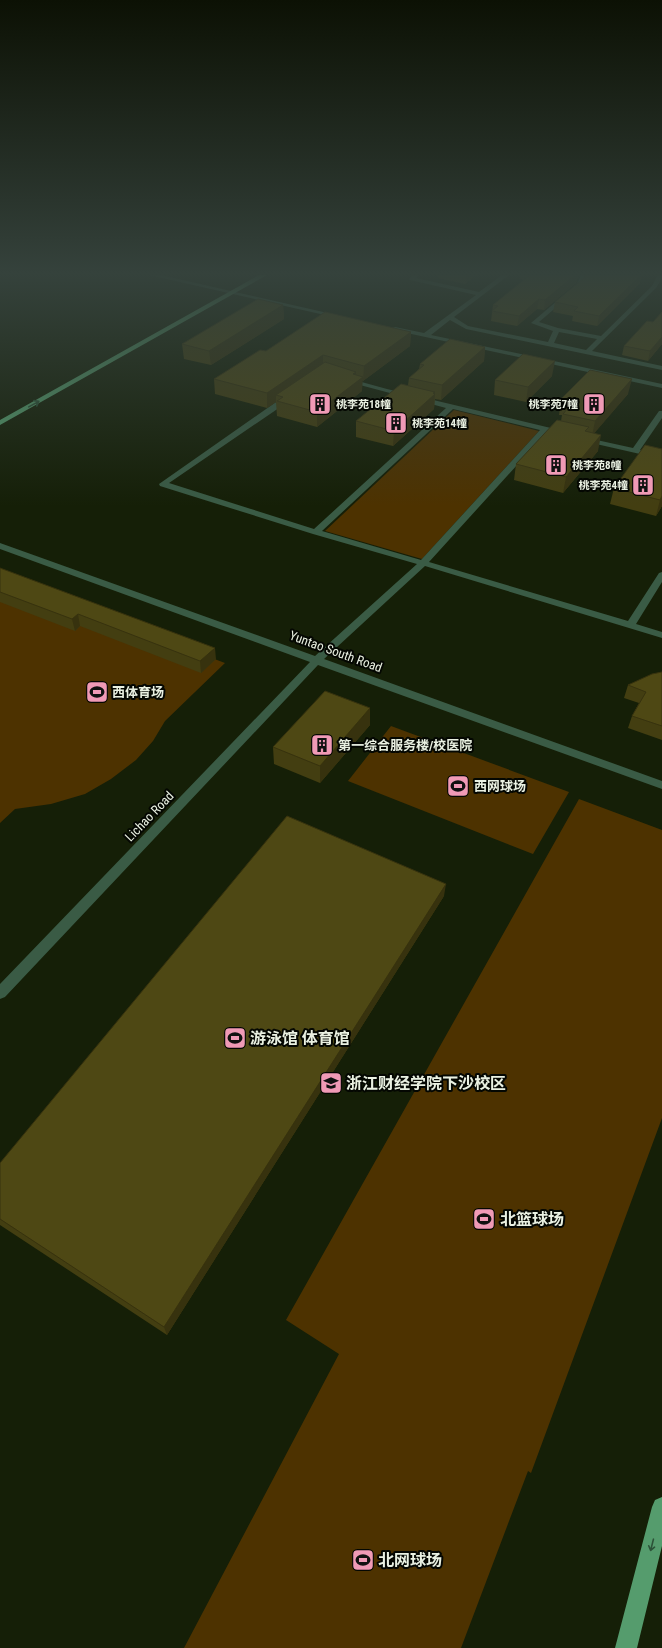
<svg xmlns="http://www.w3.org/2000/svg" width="662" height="1648" viewBox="0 0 662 1648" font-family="'Roboto Condensed','Noto Sans SC',sans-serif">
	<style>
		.green { fill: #4d3200 }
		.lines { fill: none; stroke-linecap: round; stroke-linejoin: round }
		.minor { fill: #3a5b45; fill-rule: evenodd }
		.major { fill: #559c6d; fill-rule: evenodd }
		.wall { fill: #433e11 }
		.shaded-wall { fill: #37320e }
		.building { fill: #4e4814; stroke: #37320e }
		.oneway { stroke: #2c5238 }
		.labels { text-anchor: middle; stroke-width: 4; stroke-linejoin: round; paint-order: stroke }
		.far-poi-label { font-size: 11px; font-weight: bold; fill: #eaf1e2; stroke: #040702; text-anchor: start }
		.street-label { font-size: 13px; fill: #eaf1e2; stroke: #040702 }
		.poi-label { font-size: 13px; font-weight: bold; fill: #eaf1e2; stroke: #040702; text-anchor: start }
		.near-poi-label { font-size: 16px; font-weight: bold; fill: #eaf1e2; stroke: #040702; text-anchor: start }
	</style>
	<rect width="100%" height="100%" fill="#151f07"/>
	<path class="green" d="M454,410l85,21 -117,128 -97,-28z
		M0,578l225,85 -60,58 -12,20 -17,19 -25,19 -26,15 -34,10 -36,5 -15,14z
		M391,726l178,66 -36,62 -185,-73z
		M579,799l83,31v288l-131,355 -3,-2 -67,177h-277l155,-294 -53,-34z"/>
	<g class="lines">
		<path class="minor" d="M149,275h12l180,41 -3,2z
			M412,275h7l-3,3 63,14 23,-17h7l-55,42 14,9 80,16 5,-11 -22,-8 46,-39 4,-9h6l-6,11 -42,36 19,6 43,8 51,-50 6,-11h4v3l-6,10 -64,63 70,15v4l-196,-41 -16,-9 -19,15 231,49v4l-269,-58v-2l2,-1 29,6 52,-38 -66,-15 -1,-1zM559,332l38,7 -11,11 -32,-7z
			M347,378l40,11 168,40v4l-8,-1 -118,130 199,59 31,-48 3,-1v10l-26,42 26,8v6l-237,-72 -101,93 338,122v8l-344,-124 -313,332 -5,2v-15l310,-322 -310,-113v-6l315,113 102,-92 -104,-30 -153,-48 -1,-2 127,-89h6v4l-123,84 145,46 132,-121 -101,-27v-2zM453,409l87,21 -119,130 -99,-29z
			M659,411h3v7l-22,32 22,5v4l-79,-18 -4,-2 4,-2 50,11z"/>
		<path class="major" d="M259,275h8l-267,150v-5z
			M662,1497v49l-25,102h-22l37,-141 3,-7z"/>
	</g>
	<path class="wall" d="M438,275h38l-11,9 -27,-6z
		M520,275h59l-3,8 -32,27 -7,-1 -20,17 -26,-5 2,-16 31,-25 -4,-1z
		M640,283l-43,43 -25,-5 1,-5 -20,-4 2,-10z
		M283,305l1,14 -73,46 -27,-6 -2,-15z
		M662,312v32l-14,17 -26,-6 2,-9 29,-24z
		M411,332l-1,14 -47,35 -1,-1v11l-45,36 -40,-11 -1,-14 -9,6 -52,-14 -1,-15 52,-28z
		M485,347l-1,14 -43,39 -6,-1 -1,10 -41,37 -37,-9v-16l52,-36 1,-7 10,-9 1,-5z
		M552,376l-26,26 -32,-7 1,-15z
		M628,394l-34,39 4,18 -35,42 -49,-13 2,-16 45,-43 1,-6h-3l2,-16z
		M662,449v57l-6,10 -46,-12 4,-16z
		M0,568l216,91 -15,14 -121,-47 -5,5 -75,-29z
		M662,672v68l-34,-12 4,-12 7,-13 -15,-5 4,-13z
		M370,708v17l-50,58 -46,-19 -1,-17z
		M444,896l-277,439 -167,-110v-62z"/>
	<path class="shaded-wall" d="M466,275h10l-11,9z
		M575,275h4l-3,8 -32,27 1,-10z
		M641,275h1l-2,8 -43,43 2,-10z
		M539,299l-2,10 -20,17 2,-10z
		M283,305l1,14 -73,46 -2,-14z
		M411,332l-1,14 -47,35 1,-15z
		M662,337v7l-14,17 2,-10z
		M485,347l-1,14 -43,39 1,-15z
		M323,355v15l-47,25v7l-9,6v-15z
		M555,361l-3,15 -26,26 2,-15z
		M356,372v10l7,-5 -1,14 -45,36v-15l36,-38z
		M632,379l-4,15 -36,42 3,-15z
		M435,392l-1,17 -41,37 1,-15z
		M601,435l-3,16 -35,42 3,-16z
		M662,496v10l-6,10 4,-16z
		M78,614l2,12 -5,5 -3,-12z
		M215,648l1,11 -15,14 -1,-12z
		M370,708v17l-50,58v-17z
		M446,884l-2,12 -277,439 -3,-8z"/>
	<path class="building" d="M530,275h45l-30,25 -6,-1 -20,17 -27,-5 6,-5 -5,-1z
		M585,275h56l-42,41 -25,-5 4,-4 -23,-5 29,-24z
		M258,299l25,6 -74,46 -27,-7z
		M325,312l86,20 -47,34 -41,-11 -56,38 -53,-14 46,-29 6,1z
		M662,312v25l-12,14 -26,-5 23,-25 6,1z
		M450,339l35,8 -43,38 -33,-7 15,-13 -4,-1z
		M523,354l32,7 -27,26 -33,-7z
		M325,362l31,10 -3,2 10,3 -46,35 -40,-11 6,-4 -7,-2z
		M590,370l42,9 -37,42 -32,-7 10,-12 -12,-3z
		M401,384l34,8 -2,1 2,1 -41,37 -38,-10z
		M557,420l32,7 -4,4 16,4 -35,42 -50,-13z
		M645,445l17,4v47l-2,4 -46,-12z
		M0,568l215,80 -15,13 -122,-47 -6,5 -72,-27z
		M662,672v54l-30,-10 14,-24 -18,-7 24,-11z
		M325,691l45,17 -50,58 -47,-19z
		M287,816l159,68 -282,443 -164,-108v-56z"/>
	<defs><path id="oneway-shaft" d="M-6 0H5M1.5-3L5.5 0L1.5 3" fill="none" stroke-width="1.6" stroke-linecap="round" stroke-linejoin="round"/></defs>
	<g class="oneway">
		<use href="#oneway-shaft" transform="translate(34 404) rotate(-29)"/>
		<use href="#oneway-shaft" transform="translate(652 1545) rotate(104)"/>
	</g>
	<linearGradient id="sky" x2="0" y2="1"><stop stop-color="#0c1104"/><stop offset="0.54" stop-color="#35423c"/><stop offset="1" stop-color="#35423c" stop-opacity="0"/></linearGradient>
	<rect width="662" height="506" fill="url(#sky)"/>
	<defs>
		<g id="building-square" transform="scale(1.15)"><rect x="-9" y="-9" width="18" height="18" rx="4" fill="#f09ab6" stroke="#040702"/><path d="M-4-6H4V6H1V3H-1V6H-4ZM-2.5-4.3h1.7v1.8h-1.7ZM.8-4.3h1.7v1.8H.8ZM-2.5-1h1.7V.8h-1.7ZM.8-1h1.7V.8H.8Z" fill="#111"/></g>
		<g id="stadium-square" transform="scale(1.15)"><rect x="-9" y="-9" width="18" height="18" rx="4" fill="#f09ab6" stroke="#040702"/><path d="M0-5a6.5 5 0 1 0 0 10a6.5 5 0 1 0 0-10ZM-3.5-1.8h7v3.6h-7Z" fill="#111"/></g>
		<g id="university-square" transform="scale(1.15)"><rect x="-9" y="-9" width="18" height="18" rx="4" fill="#f09ab6" stroke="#040702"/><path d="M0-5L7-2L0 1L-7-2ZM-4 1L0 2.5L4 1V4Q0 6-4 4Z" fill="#111"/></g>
	</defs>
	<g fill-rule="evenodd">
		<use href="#building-square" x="320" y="404"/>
		<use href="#building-square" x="594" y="404"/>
		<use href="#building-square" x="396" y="423"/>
		<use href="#building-square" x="556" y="465"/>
		<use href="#building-square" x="643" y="485"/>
		<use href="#stadium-square" x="97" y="692"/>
		<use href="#building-square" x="322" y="745"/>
		<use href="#stadium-square" x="458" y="786"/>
		<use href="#stadium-square" x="235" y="1038"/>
		<use href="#university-square" x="331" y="1083"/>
		<use href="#stadium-square" x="484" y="1219"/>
		<use href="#stadium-square" x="363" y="1560"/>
	</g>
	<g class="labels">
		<g class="far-poi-label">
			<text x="336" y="408">桃李苑18幢</text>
			<text x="578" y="408" text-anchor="end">桃李苑7幢</text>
			<text x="412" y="427">桃李苑14幢</text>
			<text x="572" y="469">桃李苑8幢</text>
			<text x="628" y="489" text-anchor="end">桃李苑4幢</text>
		</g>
		<g class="street-label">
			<text transform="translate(336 651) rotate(20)" y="5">Yuntao South Road</text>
			<text transform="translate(149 816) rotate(-46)" y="5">Lichao Road</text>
		</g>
		<g class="poi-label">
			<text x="112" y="697">西体育场</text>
			<text x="338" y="750">第一综合服务楼/校医院</text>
			<text x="474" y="791">西网球场</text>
		</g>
		<g class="near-poi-label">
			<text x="250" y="1044">游泳馆 体育馆</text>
			<text x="346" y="1089">浙江财经学院下沙校区</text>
			<text x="500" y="1225">北篮球场</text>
			<text x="378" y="1566">北网球场</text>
		</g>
	</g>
</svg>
